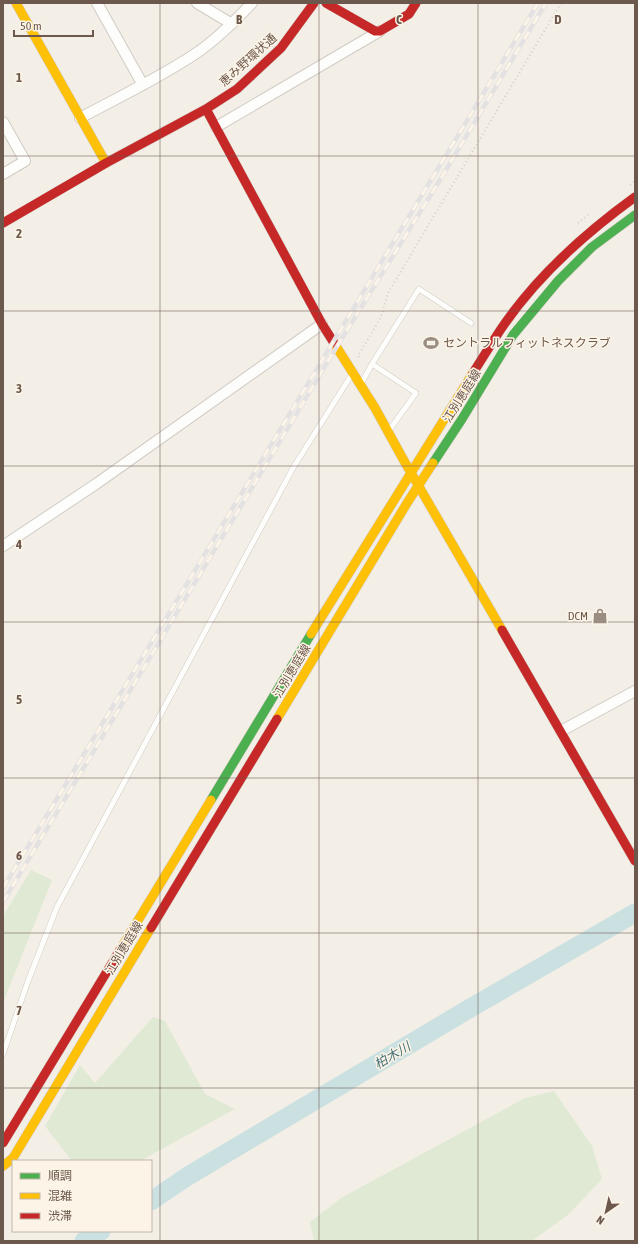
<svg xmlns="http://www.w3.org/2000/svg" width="638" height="1244" viewBox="0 0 638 1244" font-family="'Asap Condensed','Noto Sans JP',sans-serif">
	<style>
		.green { fill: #e0e9d3 }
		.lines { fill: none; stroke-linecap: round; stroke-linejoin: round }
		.river { stroke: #cae0e1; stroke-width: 19 }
		.lane-casing { stroke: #d1cbc4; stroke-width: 6 }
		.street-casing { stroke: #d1cbc4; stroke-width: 12 }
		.fast-casing { stroke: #d2cbc4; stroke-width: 10 }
		.slow-casing { stroke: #d2cbc4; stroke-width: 10 }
		.jam-casing { stroke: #d2cbc4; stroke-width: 10 }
		.path { stroke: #d4cfc9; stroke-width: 2; stroke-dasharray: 1 3; stroke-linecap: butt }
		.lane { stroke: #fdfdfb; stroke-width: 5 }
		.street { stroke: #fdfdfb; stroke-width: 10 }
		.fast { stroke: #4caf50; stroke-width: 9 }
		.slow { stroke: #ffc107; stroke-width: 9 }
		.jam { stroke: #c62828; stroke-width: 9 }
		.rail-casing { stroke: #e3e1e2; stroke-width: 4.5 }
		.rail { stroke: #fcf4e7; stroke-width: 3; stroke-dasharray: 9; stroke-linecap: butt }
		.grid { fill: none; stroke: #6c584c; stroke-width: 1; stroke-opacity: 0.55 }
		.labels { text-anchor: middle; stroke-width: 3; stroke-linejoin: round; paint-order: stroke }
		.street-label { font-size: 12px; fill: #6c584c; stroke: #fcf4e7 }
		.poi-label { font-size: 12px; fill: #6c584c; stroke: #fcf4e7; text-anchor: start }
		.water-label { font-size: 13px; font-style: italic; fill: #49747d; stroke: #fcf4e7 }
		.grid-label { font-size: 13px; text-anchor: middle; font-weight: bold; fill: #6c584c; stroke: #fcf4e7; stroke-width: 3; stroke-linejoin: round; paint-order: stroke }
	</style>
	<rect width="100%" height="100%" fill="#f3efe7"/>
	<path class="green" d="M31,870l21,10 -47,118 -2,7v-89z
		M153,1017l12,4 40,73 30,15 -95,52h-68l-27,-35 35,-61 15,18z
		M554,1091l38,55 10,33 -33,35 -37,27h-218l-4,-19 31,-24 184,-100z"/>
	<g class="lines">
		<path class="river" d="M151,1201l37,-25 279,-166 168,-97
			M84,1241l17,-10"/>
		<g class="lane-casing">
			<path id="lane" d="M372,364l47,-75 52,34
				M362,382l10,-18 44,29 -26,36
				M3,1054l25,-73 29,-74 236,-439 59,-94"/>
		</g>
		<g class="street-casing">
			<path id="street" d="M97,3l46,82
				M197,3l35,21
				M80,118c39,-21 79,-40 115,-64 21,-14 40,-33 57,-51
				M3,122l22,39 -22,13
				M216,127l164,-96
				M3,546l93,-62 226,-160
				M561,731l74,-40"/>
		</g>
		<g class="fast-casing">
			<path id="fast" d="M433,463l29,-44 51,-84 45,-54 34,-34 43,-32
				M211,800l100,-166"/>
		</g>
		<g class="slow-casing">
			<path id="slow" d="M16,3l90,160
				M334,343l41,65 28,51 99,171
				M311,634l162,-261
				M277,719l130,-216 26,-40
				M120,950l91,-150
				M3,1166l10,-8 138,-230"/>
		</g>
		<g class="jam-casing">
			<path id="jam" d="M326,3l49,28h5l29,-17 7,-11
				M206,109l116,215 12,19
				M3,223l103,-60 100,-54 31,-20 44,-41 33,-45
				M473,373c9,-14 18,-29 28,-44 35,-52 83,-95 134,-132
				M502,630l133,231
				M151,928l126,-209
				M3,1143l117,-193"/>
		</g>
		<path class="path" d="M630,185l5,-4
			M578,223l12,-10
			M359,357l-1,-1 23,-39 7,-24 173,-290"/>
		<use href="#lane" class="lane"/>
		<use href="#street" class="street"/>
		<use href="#fast" class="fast"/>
		<use href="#slow" class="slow"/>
		<use href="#jam" class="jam"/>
		<g class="rail-casing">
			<path id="rail" d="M3,888l535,-885
				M3,902l333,-554 104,-168 106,-177"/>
		</g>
		<use href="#rail" class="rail"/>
	</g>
	<path class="grid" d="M160,3v1238M319,3v1238M478,3v1238M3,156h632M3,311h632M3,466h632M3,622h632M3,778h632M3,933h632M3,1088h632"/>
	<defs>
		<g id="stadium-bare" transform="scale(1.2)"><path d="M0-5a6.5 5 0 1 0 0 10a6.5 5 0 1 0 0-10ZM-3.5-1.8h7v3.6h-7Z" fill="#9b8d82" stroke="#fcf4e7" stroke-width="2.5" paint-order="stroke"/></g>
		<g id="shop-bare" transform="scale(1.2)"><path d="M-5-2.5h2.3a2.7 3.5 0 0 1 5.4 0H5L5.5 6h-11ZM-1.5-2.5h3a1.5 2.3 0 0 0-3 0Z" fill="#9b8d82" stroke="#fcf4e7" stroke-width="2.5" paint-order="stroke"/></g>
	</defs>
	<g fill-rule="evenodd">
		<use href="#stadium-bare" x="431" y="343"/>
		<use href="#shop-bare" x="600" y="616"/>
	</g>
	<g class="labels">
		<g class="street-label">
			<text transform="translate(248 60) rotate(-42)" y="4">恵み野環状通</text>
			<text transform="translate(462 396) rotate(-58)" y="4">江別恵庭線</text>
			<text transform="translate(292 671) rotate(-59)" y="4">江別恵庭線</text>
			<text transform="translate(124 948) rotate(-59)" y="4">江別恵庭線</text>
		</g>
		<g class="poi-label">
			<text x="443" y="347">セントラルフィットネスクラブ</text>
			<text x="588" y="620" text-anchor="end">DCM</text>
		</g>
		<g class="water-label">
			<text transform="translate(392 1055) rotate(-31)" y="5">柏木川</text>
		</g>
	</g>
	<g class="grid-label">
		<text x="239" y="24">B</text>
		<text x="399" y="24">C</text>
		<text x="558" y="24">D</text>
		<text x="19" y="82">1</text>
		<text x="19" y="238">2</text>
		<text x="19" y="393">3</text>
		<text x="19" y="549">4</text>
		<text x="19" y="704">5</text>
		<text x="19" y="860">6</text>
		<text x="19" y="1015">7</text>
	</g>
	<rect width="638" height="1244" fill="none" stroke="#6c584c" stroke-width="8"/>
	<rect x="12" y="1160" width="140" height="72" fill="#fcf4e7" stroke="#c2b6a9"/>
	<rect x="20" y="1173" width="20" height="6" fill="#4caf50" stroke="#c2b6a9"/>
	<text x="48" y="1180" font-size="12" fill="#6c584c">順調</text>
	<rect x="20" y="1193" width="20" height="6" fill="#ffc107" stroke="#c2b6a9"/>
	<text x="48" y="1200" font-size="12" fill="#6c584c">混雑</text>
	<rect x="20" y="1213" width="20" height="6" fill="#c62828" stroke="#c2b6a9"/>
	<text x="48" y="1220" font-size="12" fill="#6c584c">渋滞</text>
	<g transform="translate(606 1212) rotate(214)" stroke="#fcf4e7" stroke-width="3" paint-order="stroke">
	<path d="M0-3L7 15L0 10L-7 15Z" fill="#6c584c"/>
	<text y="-6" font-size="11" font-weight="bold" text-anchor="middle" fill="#6c584c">N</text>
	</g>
	<path d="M14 30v6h79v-6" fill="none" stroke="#6c584c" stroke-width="2"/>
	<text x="20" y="30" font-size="12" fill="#6c584c" stroke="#fcf4e7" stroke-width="3" paint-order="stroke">50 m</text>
</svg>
